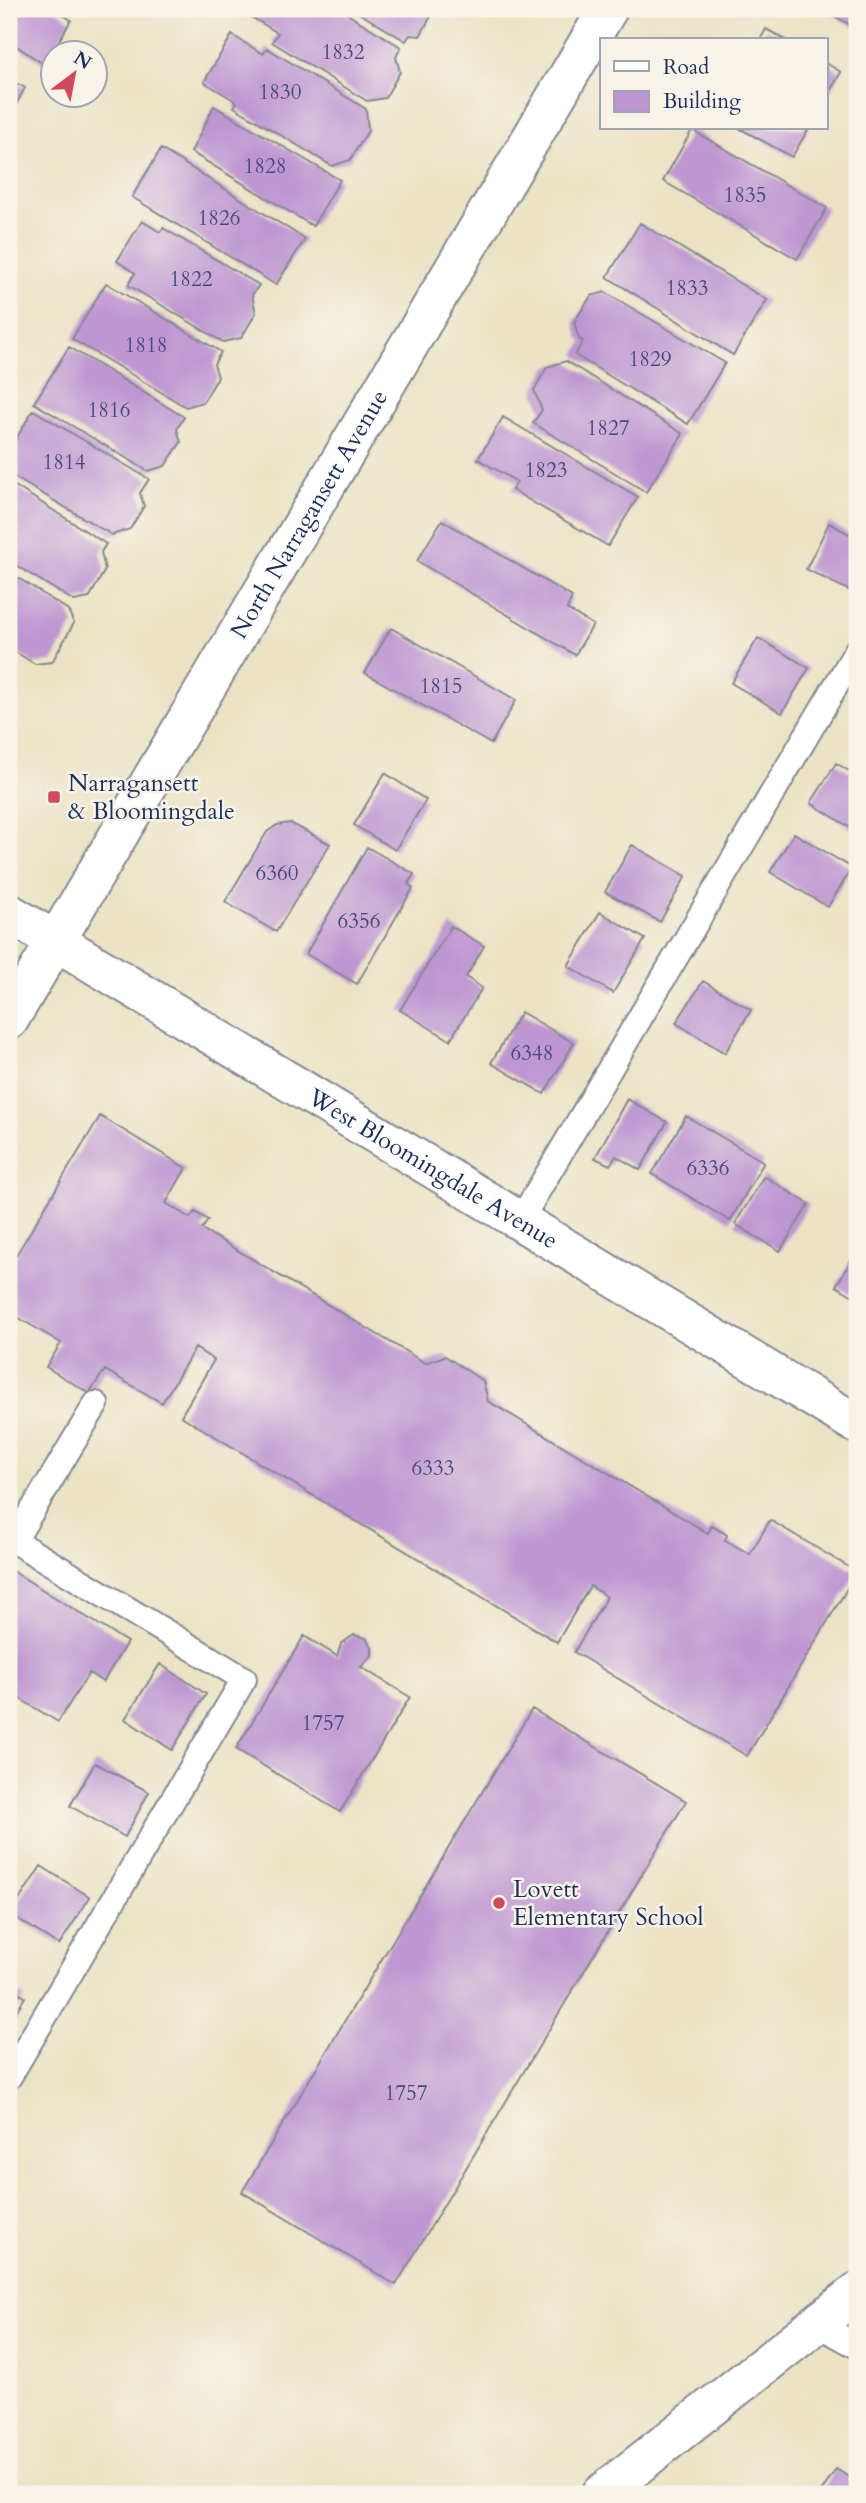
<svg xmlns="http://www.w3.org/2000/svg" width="866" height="2503" viewBox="0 0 866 2503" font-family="Cardo,serif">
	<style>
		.building { fill: #be96d2 }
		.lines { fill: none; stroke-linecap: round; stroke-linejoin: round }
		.lane-casing { stroke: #838991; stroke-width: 28 }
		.street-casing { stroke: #838991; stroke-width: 42 }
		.secondary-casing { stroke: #838991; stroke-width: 42 }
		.lane { stroke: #fff; stroke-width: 24 }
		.street { stroke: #fff; stroke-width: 38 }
		.secondary { stroke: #fff; stroke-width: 38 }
		.poi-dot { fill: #d1495b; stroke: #f7f3e8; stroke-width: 2.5 }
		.labels { text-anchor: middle; stroke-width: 5; stroke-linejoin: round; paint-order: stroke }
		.number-label { font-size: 21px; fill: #44497b }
		.street-label { font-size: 24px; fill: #1b2f5e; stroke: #f7f3e8 }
		.poi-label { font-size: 24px; fill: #1b2f5e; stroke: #f7f3e8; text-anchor: start }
	</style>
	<rect width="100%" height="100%" fill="#f7f3e8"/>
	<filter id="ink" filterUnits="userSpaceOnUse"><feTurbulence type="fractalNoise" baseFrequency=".0143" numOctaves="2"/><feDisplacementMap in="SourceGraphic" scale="14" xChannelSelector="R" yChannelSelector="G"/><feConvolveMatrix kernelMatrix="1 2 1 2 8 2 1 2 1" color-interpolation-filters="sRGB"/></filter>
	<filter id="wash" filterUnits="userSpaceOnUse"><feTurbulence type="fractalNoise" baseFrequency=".00686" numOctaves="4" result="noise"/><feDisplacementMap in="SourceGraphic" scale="28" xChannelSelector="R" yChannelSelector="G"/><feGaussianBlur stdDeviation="1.57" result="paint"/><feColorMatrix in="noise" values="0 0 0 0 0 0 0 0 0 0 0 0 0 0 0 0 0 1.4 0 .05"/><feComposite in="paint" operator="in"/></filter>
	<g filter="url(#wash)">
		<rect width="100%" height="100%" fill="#ebe3c4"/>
		<g id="blocks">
			<path class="building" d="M18,9h36l17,11 -26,45 -36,-24v-18z
				M256,9h83l62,38 -5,10 4,15 -15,26 -18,3 -95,-59 6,-9 -27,-16z
				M352,9h83l-15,27 -10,-1 -4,6z
				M823,9h34v20z
				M766,29l20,11h-26z
				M232,35l31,19 4,-6 99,61 2,22 -18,29 -18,6 -98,-59 3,-5 -33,-20z
				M826,63l15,9 -15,27z
				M9,79l16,9 -14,26 -2,-1z
				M214,106l126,74 -27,46 -122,-74z
				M739,128h70l-17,29z
				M692,130l135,78 -30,51 -134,-78z
				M161,149l144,90 -29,46 -144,-88z
				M142,221l18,11 3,-4 96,57 -7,10 4,18 -15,25 -18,4 -95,-57 7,-12 -18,-12z
				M640,223l127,77 -34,55 -126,-78z
				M106,283l115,69 -7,12 4,13 -15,25 -17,5 -114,-68z
				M605,292l120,71 -37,61 -113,-69 8,-14 -4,-2 -5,-17 17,-26z
				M69,347l115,70 -7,12 4,13 -16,24 -17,5 -114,-68z
				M566,361l117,73 -37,58 -113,-69 9,-13 -8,-20 13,-23z
				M33,410l116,69 -9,14 4,13 -14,23 -18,6 -103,-61v-23z
				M503,417l135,80 -30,49 -96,-56 5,-8 -39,-23z
				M9,482l97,62 -5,8 4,18 -16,28 -15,3 -65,-40z
				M442,520l130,77 -5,12 26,16 -18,30 -158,-94z
				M829,523l28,15v49l-3,6 -48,-24z
				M9,572l59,38 6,13 -22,39 -17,2 -26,-16z
				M391,628l125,72 -25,44 -126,-71z
				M758,638l51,30 -27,45 -51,-30z
				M836,763l21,13v48l-3,6 -43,-27z
				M385,773l41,27 -31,50 -41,-25z
				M290,823l40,21 -54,88 -51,-30 42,-70 10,-7z
				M794,833l58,35 -24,39 -58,-35z
				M632,845l54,31 -26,46 -55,-30z
				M367,847l47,27 -6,10 5,4 -56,96 -51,-30z
				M600,912l45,27 -32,54 -45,-27z
				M451,926l33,20 -18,31 16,11 -32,52 -50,-30z
				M703,981l48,29 -26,43 -49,-30z
				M521,1012l53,31 -30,51 -53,-31z
				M627,1099l40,23 -27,48 -24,-14 -6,9 -15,-7z
				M100,1116l86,52 -20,35 24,15 5,-6 13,8 -6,9 223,134 20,-7 38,25 5,20 220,132 4,-7 15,9 -2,5 25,14 20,-34 87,52 -110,184 -173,-104 33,-55 -17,-11 -33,56 -376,-226 33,-56 -19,-12 -33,55 -57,-33 -16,23 -43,-26 15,-24 -52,-31v-45z
				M686,1116l78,46 -34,59 -78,-47z
				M764,1176l45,28 -29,47 -45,-27z
				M857,1250v48l-21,-12z
				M9,1569l118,73 -24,40 -14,-9 -31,49 -49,-30z
				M354,1635l12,3 6,9v8l-11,12 49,30 -70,115 -104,-63 68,-113 33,20 4,-12z
				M160,1664l46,30 -34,56 -47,-31z
				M532,1709l154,92 -290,484 -154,-93z
				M95,1763l54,29 -24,45 -55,-31z
				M41,1866l49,31 -31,48 -49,-31z
				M9,1988l16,9 -16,26z
				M836,2469l21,13v12h-37z"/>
		</g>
	</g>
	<g filter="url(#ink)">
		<use href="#blocks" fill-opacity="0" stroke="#838991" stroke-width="2"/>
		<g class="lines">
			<g class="lane-casing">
				<path id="lane" d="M520,1221l337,-571
					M9,1538l235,141 -235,398
					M14,1541l82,-137
					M817,2324l40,22"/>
			</g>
			<g class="street-casing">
				<g id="street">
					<path id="s1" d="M9,913l848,511"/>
					<path d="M601,2494l256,-202"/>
				</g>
			</g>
			<g class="secondary-casing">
				<g id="secondary">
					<path id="s2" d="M9,1020l599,-1011"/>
				</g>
			</g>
			<use href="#lane" class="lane"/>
			<use href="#street" class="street"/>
			<use href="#secondary" class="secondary"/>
		</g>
	</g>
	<g class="poi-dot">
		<rect x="47" y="790" width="14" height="14" rx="3.5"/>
		<circle cx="499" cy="1903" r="7"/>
	</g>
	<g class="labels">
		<g class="number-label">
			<text x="343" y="59">1832</text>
			<text x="280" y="99">1830</text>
			<text x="265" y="173">1828</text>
			<text x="745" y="202">1835</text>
			<text x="219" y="225">1826</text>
			<text x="191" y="286">1822</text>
			<text x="687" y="295">1833</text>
			<text x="146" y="352">1818</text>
			<text x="650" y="366">1829</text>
			<text x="109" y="417">1816</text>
			<text x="608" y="435">1827</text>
			<text x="64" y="469">1814</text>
			<text x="546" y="477">1823</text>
			<text x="441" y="693">1815</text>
			<text x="277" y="880">6360</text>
			<text x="359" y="928">6356</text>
			<text x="532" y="1060">6348</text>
			<text x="708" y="1175">6336</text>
			<text x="433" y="1475">6333</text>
			<text x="323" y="1730">1757</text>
			<text x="406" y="2100">1757</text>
		</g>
		<g class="street-label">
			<text dy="8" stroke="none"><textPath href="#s2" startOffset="588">North Narragansett Avenue</textPath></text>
			<text dy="8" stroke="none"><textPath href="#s1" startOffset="495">West Bloomingdale Avenue</textPath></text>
		</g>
		<g class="poi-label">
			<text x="68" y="791">Narragansett<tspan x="68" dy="28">&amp; Bloomingdale</tspan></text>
			<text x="513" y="1897">Lovett<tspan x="513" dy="28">Elementary School</tspan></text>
		</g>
	</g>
	<rect width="866" height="2503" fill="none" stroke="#f7f3e8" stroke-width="35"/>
	<rect x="600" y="38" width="228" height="91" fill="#f7f3e8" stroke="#9fa5b1" stroke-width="2"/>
	<rect x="614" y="61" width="35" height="10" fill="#ffffff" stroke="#9fa5b1" stroke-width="2"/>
	<text x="663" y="74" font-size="21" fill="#1b2f5e">Road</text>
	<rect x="614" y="91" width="35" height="21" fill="#be96d2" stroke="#9fa5b1" stroke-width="2"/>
	<text x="663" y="108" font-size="21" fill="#1b2f5e">Building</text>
	<g transform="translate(74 74) rotate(32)"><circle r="33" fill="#f7f3e8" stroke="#9fa5b1" stroke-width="2"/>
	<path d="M0-5L12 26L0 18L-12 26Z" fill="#d1495b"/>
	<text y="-10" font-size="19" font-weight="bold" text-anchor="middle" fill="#1b2f5e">N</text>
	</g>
</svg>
